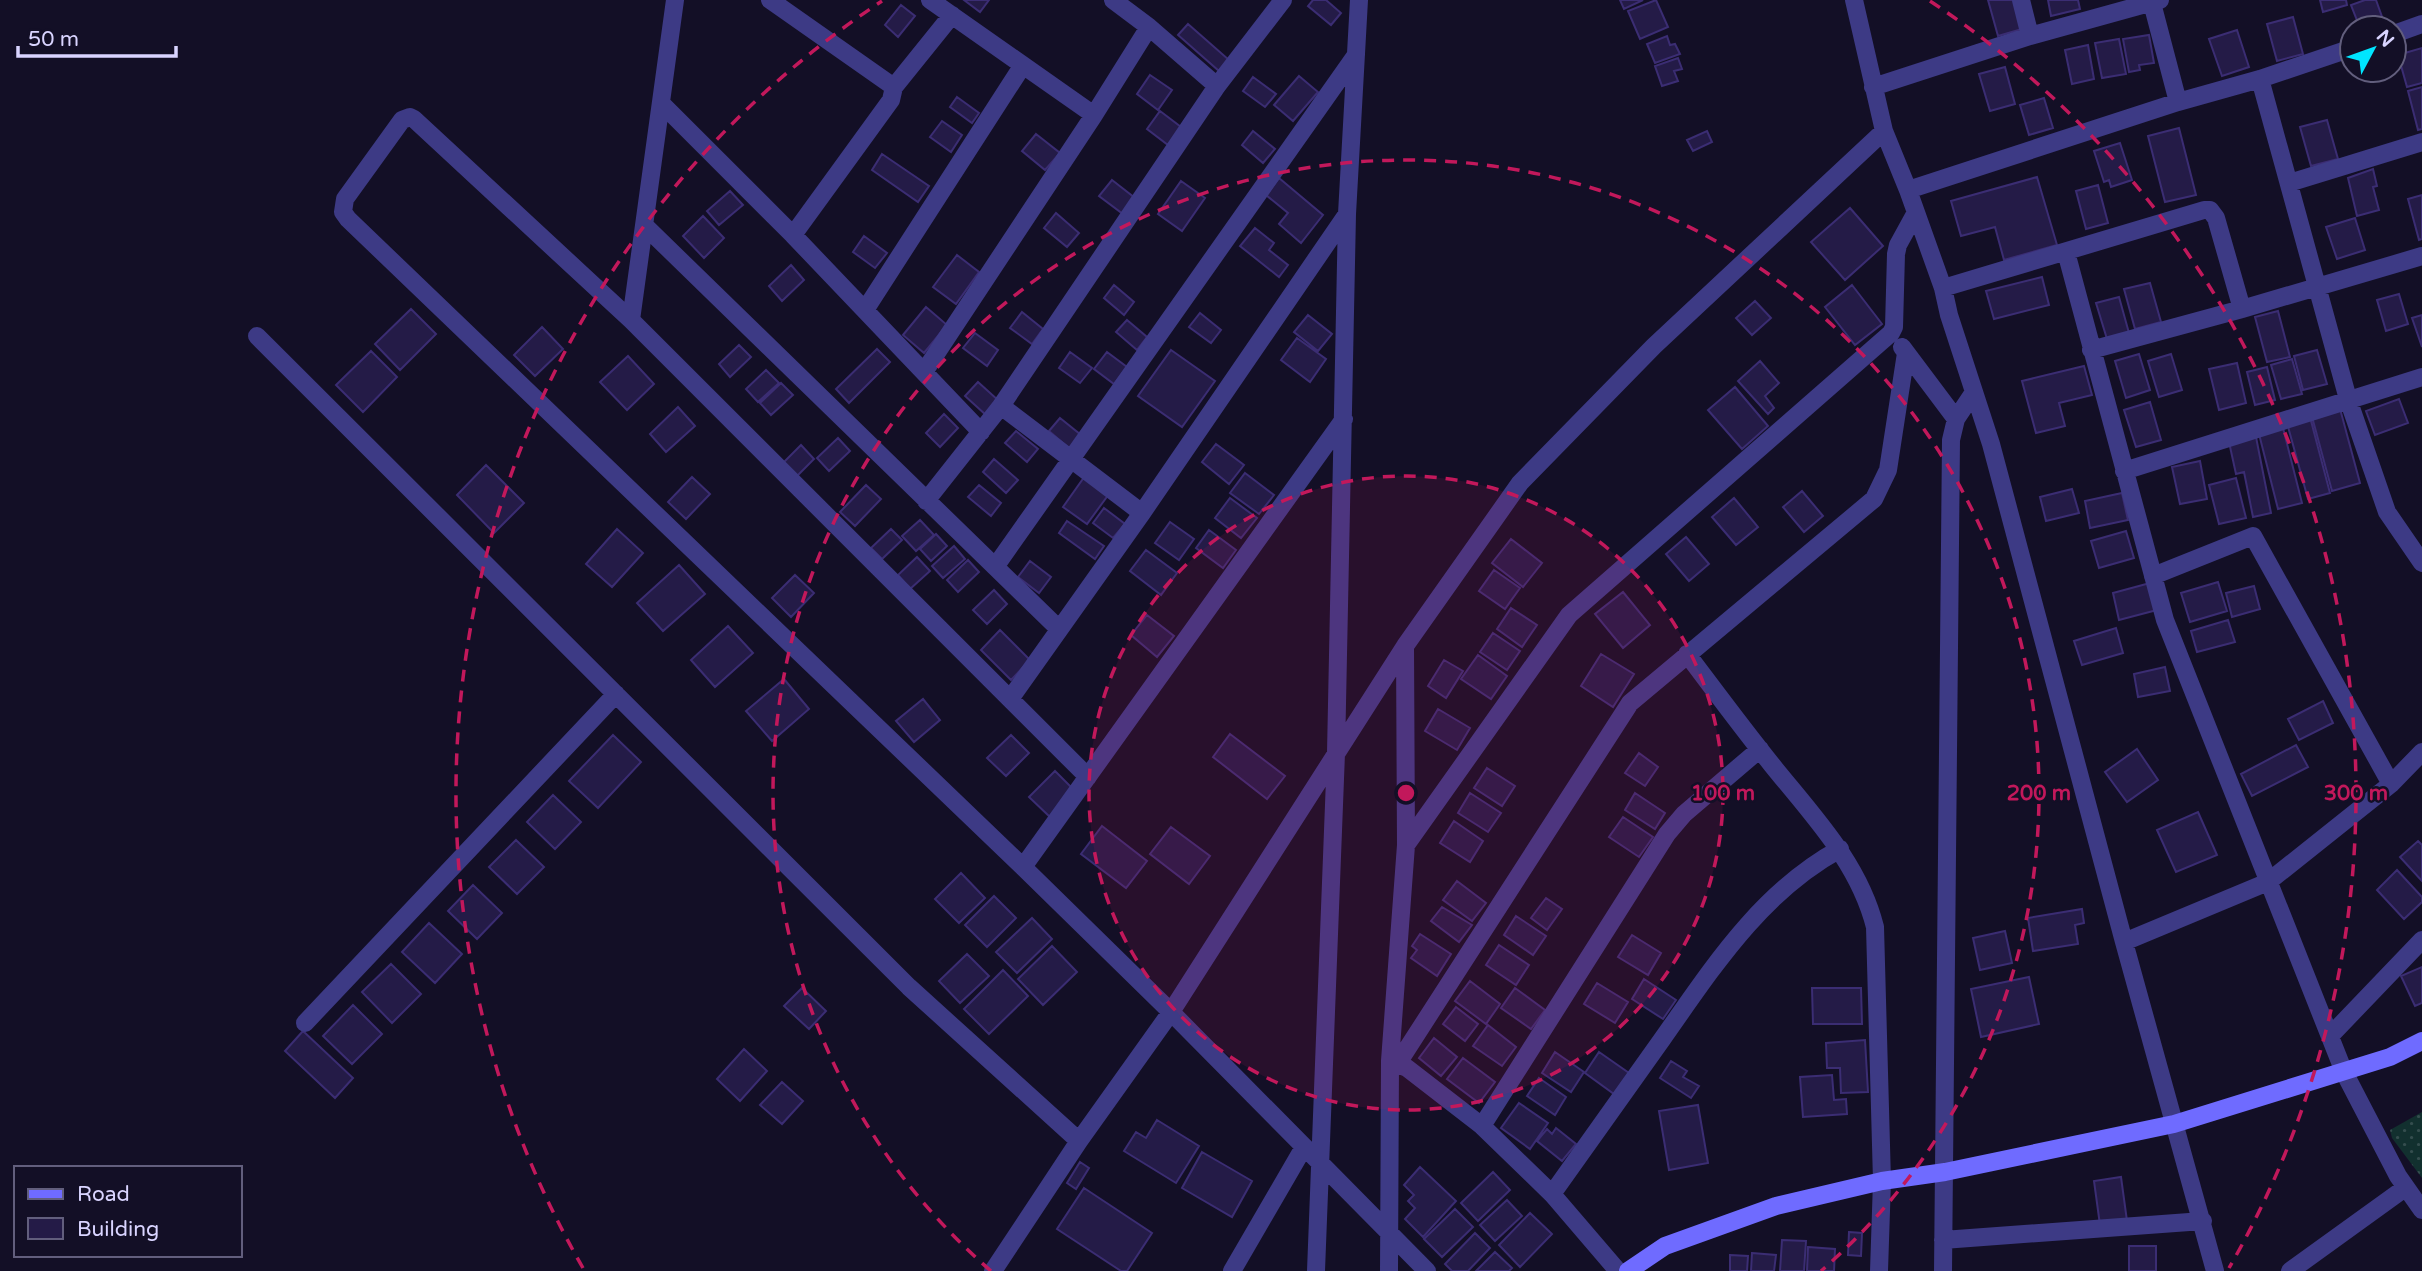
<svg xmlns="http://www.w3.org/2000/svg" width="2422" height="1271" viewBox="0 0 2422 1271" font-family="'Varela Round',sans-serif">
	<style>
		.park { fill: url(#park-dots) }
		.building { fill: #241b47; stroke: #3b2d73; stroke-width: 2 }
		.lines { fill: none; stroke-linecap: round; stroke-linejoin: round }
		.minor { stroke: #3d3a85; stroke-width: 18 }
		.secondary { stroke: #6f6bff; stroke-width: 18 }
		.ring { fill: none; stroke: #c2185b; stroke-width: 3.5; stroke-dasharray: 12 9 }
		.centre { fill: #c2185b; stroke: #130f26; stroke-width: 3.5 }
		.ring-label { font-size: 21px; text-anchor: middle; font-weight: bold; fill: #c2185b; stroke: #130f26; stroke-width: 5; stroke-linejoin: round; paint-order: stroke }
	</style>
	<defs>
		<pattern id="park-dots" width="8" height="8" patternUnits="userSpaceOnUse" patternTransform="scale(1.75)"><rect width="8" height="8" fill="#12302f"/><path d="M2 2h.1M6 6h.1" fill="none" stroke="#344d4e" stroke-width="1.8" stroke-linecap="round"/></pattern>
	</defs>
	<rect width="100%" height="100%" fill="#130f26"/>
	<path class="park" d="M2422,1112v66l-30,-40 -2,-8z"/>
	<path class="building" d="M964,0h25l-9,12z
		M1313,0h13l15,13 -10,12 -23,-19z
		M1620,0h23l-19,9z
		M1656,0l12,27 -28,12 -12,-28z
		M1988,0h26l8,29 -24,7z
		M2048,0h30l2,9 -29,7z
		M2320,0h26l1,5 -24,7z
		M2365,0h11l10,28h-26l-9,-23z
		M901,5l14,11 -17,21 -13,-12z
		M2293,17l10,37 -26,7 -10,-37z
		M1188,24l41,36 -10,11 -41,-36z
		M2237,30l12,37 -27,9 -13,-37z
		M2149,35l5,28 -15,2 1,5 -11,2 -6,-33z
		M1667,36l3,9 5,-1 5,10 -25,9 -8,-19z
		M2119,39l7,35 -24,4 -7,-35z
		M2088,45l6,34 -22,5 -7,-34z
		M2422,48v35l-15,4 -9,-32z
		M1678,58l4,11 -8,2 4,10 -16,5 -7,-20z
		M2005,67l10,37 -25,7 -11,-37z
		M1150,75l22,15 -14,20 -21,-16z
		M1299,76l19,16 -25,29 -19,-16z
		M1253,77l23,17 -11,13 -22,-16z
		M2422,87v42l-4,1 -10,-39z
		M957,97l22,16 -7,10 -22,-16z
		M2044,98l9,30 -24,7 -9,-30z
		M1160,111l21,16 -13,18 -21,-16z
		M2327,120l11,39 -27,7 -11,-39z
		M942,121l20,14 -11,17 -21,-15z
		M2179,128l17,67 -31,7 -17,-66z
		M1253,131l22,18 -12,14 -21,-18z
		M1707,131l5,11 -19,9 -6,-11z
		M1036,134l24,19 -15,17 -23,-19z
		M2120,143l12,37 -21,7 -2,-7 -5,2 -10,-31z
		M882,154l47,32 -11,16 -46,-32z
		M2373,169l4,17 -4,1 6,23 -22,6 -9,-38z
		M2037,177l20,68 -53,15 -9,-33 -34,9 -10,-35z
		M1279,178l44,37 -22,28 -22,-19 9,-11 -22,-18z
		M1112,180l23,18 -12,16 -24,-18z
		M1181,181l24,17 -23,33 -24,-17z
		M2098,185l10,38 -22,6 -10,-38z
		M730,191l13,14 -24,20 -12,-14z
		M2422,195v44l-3,1 -11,-41z
		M1850,208l33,38 -38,34 -34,-38z
		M1056,213l23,20 -12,14 -23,-19z
		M703,216l21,22 -20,20 -21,-22z
		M2355,218l10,32 -28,9 -11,-32z
		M1255,228l19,15 -5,7 19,15 -9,12 -39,-31z
		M864,236l23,17 -12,15 -22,-16z
		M957,255l22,17 -23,32 -23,-17z
		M791,265l13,15 -22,21 -13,-15z
		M2042,277l7,28 -55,14 -8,-28z
		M2150,283l11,39 -26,7 -11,-40z
		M1114,285l20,17 -10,13 -20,-17z
		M1852,285l30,39 -27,21 -30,-38z
		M2399,294l9,30 -22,7 -9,-31z
		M2119,297l10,36 -22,6 -11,-36z
		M1755,301l16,17 -19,17 -16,-17z
		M926,307l21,18 -23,28 -21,-18z
		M411,309l25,25 -36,36 -25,-26z
		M2278,311l12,46 -23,5 -12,-45z
		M1022,312l21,17 -11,15 -22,-16z
		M1200,313l21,17 -10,13 -22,-16z
		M1308,315l24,19 -14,17 -24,-19z
		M2422,315v32l-10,-29z
		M1127,320l20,17 -10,13 -21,-18z
		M542,327l21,22 -28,27 -21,-21z
		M975,333l23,17 -11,16 -24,-18z
		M1297,338l29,21 -16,23 -29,-22z
		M739,345l12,12 -21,20 -11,-13z
		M877,349l13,13 -41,41 -13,-14z
		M1171,350l44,31 -33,46 -44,-31z
		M2317,350l10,34 -24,6 -9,-34z
		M371,351l26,26 -34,35 -27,-27z
		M1070,352l22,16 -12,15 -21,-15z
		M1107,352l20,15 -13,17 -20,-15z
		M2139,354l11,36 -24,8 -11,-37z
		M2171,354l11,36 -23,7 -11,-36z
		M628,356l26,28 -27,26 -27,-28z
		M2292,359l10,35 -21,5 -10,-34z
		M1760,361l19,22 -14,13 9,12 -6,6 -30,-33z
		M2237,363l9,40 -27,7 -10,-41z
		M2084,366l8,29 -33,8 6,23 -29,7 -14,-52z
		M2267,367l8,33 -20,5 -8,-33z
		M766,370l13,13 -21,19 -12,-13z
		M978,382l21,19 -13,14 -21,-19z
		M781,383l12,12 -22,20 -11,-12z
		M1735,387l33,39 -26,23 -34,-39z
		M2399,399l9,24 -33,12 -9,-24z
		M2150,402l11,38 -25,7 -12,-37z
		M2339,405l21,78 -28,8 -21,-78z
		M678,407l17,19 -29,26 -16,-18z
		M944,414l14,14 -18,19 -14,-14z
		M2310,417l20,76 -22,6 -21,-76z
		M1060,418l21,17 -11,14 -21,-18z
		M2282,424l20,79 -24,6 -20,-79z
		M1016,431l22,18 -11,13 -22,-19z
		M2256,437l15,76 -18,4 -9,-45 -8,2 -7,-32z
		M838,438l12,13 -21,20 -12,-13z
		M1216,444l28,21 -15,19 -27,-22z
		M801,445l13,14 -18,18 -14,-13z
		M994,459l24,21 -12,13 -23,-21z
		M2200,461l7,38 -27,5 -8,-37z
		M486,465l38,38 -30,30 -37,-38z
		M1245,473l29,22 -15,19 -29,-21z
		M1085,476l24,18 -22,30 -24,-17z
		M692,477l18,17 -24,25 -18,-17z
		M2236,478l10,40 -27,6 -10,-39z
		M866,485l15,14 -26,27 -15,-14z
		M979,485l22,18 -10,13 -23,-19z
		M2072,489l7,24 -33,8 -6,-24z
		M1802,491l21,25 -19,16 -21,-25z
		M2122,493l6,27 -38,8 -5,-27z
		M1230,498l27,20 -16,20 -26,-20z
		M1734,498l24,29 -22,18 -24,-28z
		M1104,508l21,16 -12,14 -20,-15z
		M920,520l14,15 -18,16 -14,-15z
		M1067,521l37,25 -9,13 -36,-26z
		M1170,522l24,17 -15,21 -24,-17z
		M617,529l26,24 -31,34 -26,-23z
		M891,529l11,11 -20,19 -11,-11z
		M1209,530l27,20 -13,18 -27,-20z
		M2126,531l8,27 -35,10 -8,-27z
		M936,534l11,12 -16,15 -11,-12z
		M1686,537l23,27 -20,17 -23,-27z
		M1511,539l31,24 -19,24 -31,-24z
		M954,546l11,13 -22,19 -11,-12z
		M1146,550l31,23 -16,22 -31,-24z
		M917,557l13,14 -20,18 -12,-14z
		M968,560l11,12 -21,20 -11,-12z
		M1030,561l21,16 -12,16 -21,-16z
		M679,565l26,29 -42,37 -26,-28z
		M1494,570l26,18 -15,21 -26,-18z
		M795,575l19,18 -23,24 -19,-19z
		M2218,582l9,29 -37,11 -9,-29z
		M2150,583l7,27 -38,10 -6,-27z
		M2254,586l6,23 -28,8 -6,-24z
		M994,590l13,14 -20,20 -14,-14z
		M1623,592l27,33 -27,23 -28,-34z
		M1511,608l26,17 -15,22 -25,-18z
		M1147,615l27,21 -17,21 -26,-22z
		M2228,620l7,22 -38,10 -6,-21z
		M728,626l25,27 -38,34 -24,-27z
		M2116,628l7,25 -41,12 -8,-24z
		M1000,630l30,30 -19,20 -30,-30z
		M1493,633l27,18 -13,19 -27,-18z
		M1601,654l33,20 -21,33 -32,-21z
		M1478,655l29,21 -16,23 -30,-20z
		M1444,660l19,11 -17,27 -18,-12z
		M2165,667l5,24 -32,6 -4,-23z
		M784,679l25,30 -37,32 -26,-30z
		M923,699l17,21 -26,22 -18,-21z
		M2323,701l10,22 -34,17 -11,-21z
		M1438,709l32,19 -13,22 -32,-19z
		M1230,734l55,42 -18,23 -54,-42z
		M613,735l28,27 -43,46 -29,-27z
		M1011,735l18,18 -23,23 -19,-18z
		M2296,745l12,22 -56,29 -11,-22z
		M2137,749l21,31 -31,22 -22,-30z
		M1639,753l19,14 -13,19 -20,-13z
		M1487,768l28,18 -13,20 -28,-18z
		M1055,771l20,20 -25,26 -21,-20z
		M1470,793l31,20 -13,19 -30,-19z
		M1635,793l30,20 -10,16 -30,-19z
		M553,795l28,27 -26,27 -28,-27z
		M2198,812l19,43 -41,17 -19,-42z
		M1623,817l30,20 -14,20 -30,-20z
		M1454,821l29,20 -13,21 -30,-19z
		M1102,826l45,35 -21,27 -45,-34z
		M1171,827l39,29 -21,28 -39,-30z
		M516,840l28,27 -27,27 -28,-27z
		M2418,841l4,4v36l-22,-24z
		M2397,870l25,27v5l-18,17 -27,-29z
		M961,873l24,25 -26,25 -24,-24z
		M1457,881l29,22 -14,18 -29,-21z
		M473,885l29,28 -25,26 -29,-28z
		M994,896l22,22 -29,29 -22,-22z
		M1546,898l16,11 -15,21 -16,-12z
		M1442,907l30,18 -13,17 -28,-21z
		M2082,909l2,14 -9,2 3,19 -45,7 -5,-33z
		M1516,916l30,20 -13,19 -29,-20z
		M1032,918l20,21 -35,34 -21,-21z
		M429,923l33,31 -27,29 -33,-31z
		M2005,931l7,32 -32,7 -7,-32z
		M1420,934l31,20 -14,22 -26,-18 6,-8 -5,-4z
		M1632,935l29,18 -13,22 -30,-18z
		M1499,945l30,20 -13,20 -30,-20z
		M1052,946l25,26 -34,33 -25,-26z
		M967,954l22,22 -29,27 -21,-22z
		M391,964l30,30 -29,29 -30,-31z
		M2422,967v36l-7,3 -14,-30z
		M1003,970l25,26 -39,38 -25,-25z
		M2029,977l10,47 -58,13 -10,-48z
		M1644,979l32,21 -13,19 -31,-20z
		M1470,981l30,23 -14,20 -31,-23z
		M1597,983l31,19 -13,21 -31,-19z
		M802,988l24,23 -17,18 -25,-23z
		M1515,988l30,22 -14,19 -30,-21z
		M1812,988h49l1,36h-49z
		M353,1005l29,29 -30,30 -29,-28z
		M1456,1007l22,17 -13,17 -22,-17z
		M1488,1025l28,22 -14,19 -29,-20z
		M303,1031l50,47 -18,20 -50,-47z
		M1434,1038l23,19 -16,19 -22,-18z
		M1865,1040l3,52 -27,1 -1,-25h-13l-1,-25z
		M744,1049l23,22 -27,30 -23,-22z
		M1555,1052l29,20 -13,20 -29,-19z
		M1599,1052l30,21 -15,21 -29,-21z
		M1463,1058l32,24 -16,21 -32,-24z
		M1671,1061l16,10 -4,6 16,9 -8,12 -31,-20z
		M1832,1075l2,25 12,-1 1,15 -44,3 -3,-40z
		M1539,1078l27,19 -11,18 -28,-19z
		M782,1082l21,19 -21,23 -22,-19z
		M1519,1103l29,20 -18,26 -29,-21z
		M1698,1105l10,58 -39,7 -10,-59z
		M1157,1120l42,26 -23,37 -52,-32 12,-19 10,6z
		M1556,1128l20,16 -14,17 -25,-20 10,-12 5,5z
		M1202,1152l50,29 -20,36 -50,-29z
		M1080,1162l9,6 -13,21 -9,-6z
		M1420,1167l36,34 -33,36 -18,-18 10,-11 -7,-7 6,-6 -10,-10z
		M1493,1172l17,18 -32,31 -17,-18z
		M2121,1177l6,44 -27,4 -6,-44z
		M1084,1188l68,45 -25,38h-6l-64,-42z
		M1507,1200l15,16 -27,25 -15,-16z
		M1455,1209l18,18 -31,30 -18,-18z
		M1530,1213l22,21 -32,33 -21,-22z
		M1849,1232l13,1 -1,23 -13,-1z
		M1475,1233l15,15 -22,23h-16l-7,-7z
		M1782,1240l24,1 -2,30h-24z
		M2129,1246h27v25h-27z
		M1808,1247l27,2 -1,22h-27z
		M1495,1252l17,16 -3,3h-33z
		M1752,1253l24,2 -2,16h-23z
		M1730,1255l18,1 -1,15h-17z"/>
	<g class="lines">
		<path class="minor" d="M770,0l124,87
			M930,0l164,115
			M1113,0l36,27 68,59
			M1854,0l30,131 24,59 35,98 6,27 42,129 133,498 91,329
			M2021,0l9,36
			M2394,34l28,-10
			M2260,79l88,320 39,113 35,51
			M1873,87l157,-51 130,-36
			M2178,102l82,-23 92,-31
			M662,104l131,131 188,197
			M2289,183l133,-41
			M1908,190l270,-88 -26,-99
			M645,226l414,403
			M793,235l98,-135 3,-13 58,-72
			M2066,252l99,368 179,452 54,104 24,34
			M1943,288l261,-78h6l6,8 26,91
			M865,310l158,-245
			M631,320l44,-320
			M257,336l652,651 170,154
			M1902,347l54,72
			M2091,350l151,-41 180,-53
			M924,372l170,-257 55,-88
			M1001,406l141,107
			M2124,471l298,-94
			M926,501l75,-95 216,-320 66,-86
			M995,567l361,-512
			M2153,576l100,-40 138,248
			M1687,654c28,37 56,75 85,111 41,51 87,98 103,162l7,254 -3,90
			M1010,699l132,-186 205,-299
			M1088,777l-457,-457 -217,-201 -4,-2 -8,3 -57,79 -2,13 5,7 675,648 148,145 256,259
			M1406,845l163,-230 322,-282 3,-6 2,-73 2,-9 17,-31
			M1023,867l321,-448
			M2124,942l144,-60 123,-98 31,-32
			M305,1023l311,-329
			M2330,1036l92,-96
			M1390,1061l17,7 75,58 70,68 66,77
			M1398,1063l232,-360 244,-204 14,-29 18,-117
			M1482,1126l185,-292 17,-20 76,-65
			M1552,1194c37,-52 74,-104 111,-156 50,-71 98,-146 177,-189
			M1943,1240l260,-19
			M993,1271l86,-130 92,-129 234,-366 115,-163 134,-137 230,-215
			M1232,1271l72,-124
			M1316,1271l20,-518 11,-539 12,-214
			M1389,1271l1,-210 16,-216 -1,-199
			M1943,1271l8,-831 5,-21 18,-27
			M2290,1271l115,-83"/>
		<path class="secondary" d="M1628,1271l37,-25 111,-40 106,-25 63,-9 229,-48 216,-67 32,-16"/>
	</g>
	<circle cx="1406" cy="793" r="317" fill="#c2185b" fill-opacity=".12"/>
	<g class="ring">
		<circle cx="1406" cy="793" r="317"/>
		<path d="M991 1271A633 633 0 1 1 1821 1271"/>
		<path d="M583 1268A950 950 0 0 1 882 1M1930 1A950 950 0 0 1 2229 1268"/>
	</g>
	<circle cx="1406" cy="793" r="10" class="centre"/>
	<g class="ring-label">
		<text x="1723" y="800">100 m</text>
		<text x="2039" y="800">200 m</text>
		<text x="2356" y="800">300 m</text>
	</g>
	<rect x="14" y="1166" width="228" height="91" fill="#130f26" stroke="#625e7d" stroke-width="2"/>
	<rect x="28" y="1189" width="35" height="10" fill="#6f6bff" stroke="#625e7d" stroke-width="2"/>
	<text x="77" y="1201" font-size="21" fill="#d9d4ff">Road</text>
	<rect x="28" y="1218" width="35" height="21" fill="#241b47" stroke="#625e7d" stroke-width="2"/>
	<text x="77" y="1236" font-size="21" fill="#d9d4ff">Building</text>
	<g transform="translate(2373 49) rotate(49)"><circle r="33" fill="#130f26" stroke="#625e7d" stroke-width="2"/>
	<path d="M0-5L12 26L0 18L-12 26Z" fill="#00e5ff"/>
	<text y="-10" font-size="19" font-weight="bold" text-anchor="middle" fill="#d9d4ff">N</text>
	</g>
	<path d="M18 46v10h158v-10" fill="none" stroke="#d9d4ff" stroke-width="3.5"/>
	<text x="28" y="46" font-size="21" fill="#d9d4ff" stroke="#130f26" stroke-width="5" paint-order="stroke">50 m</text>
</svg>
